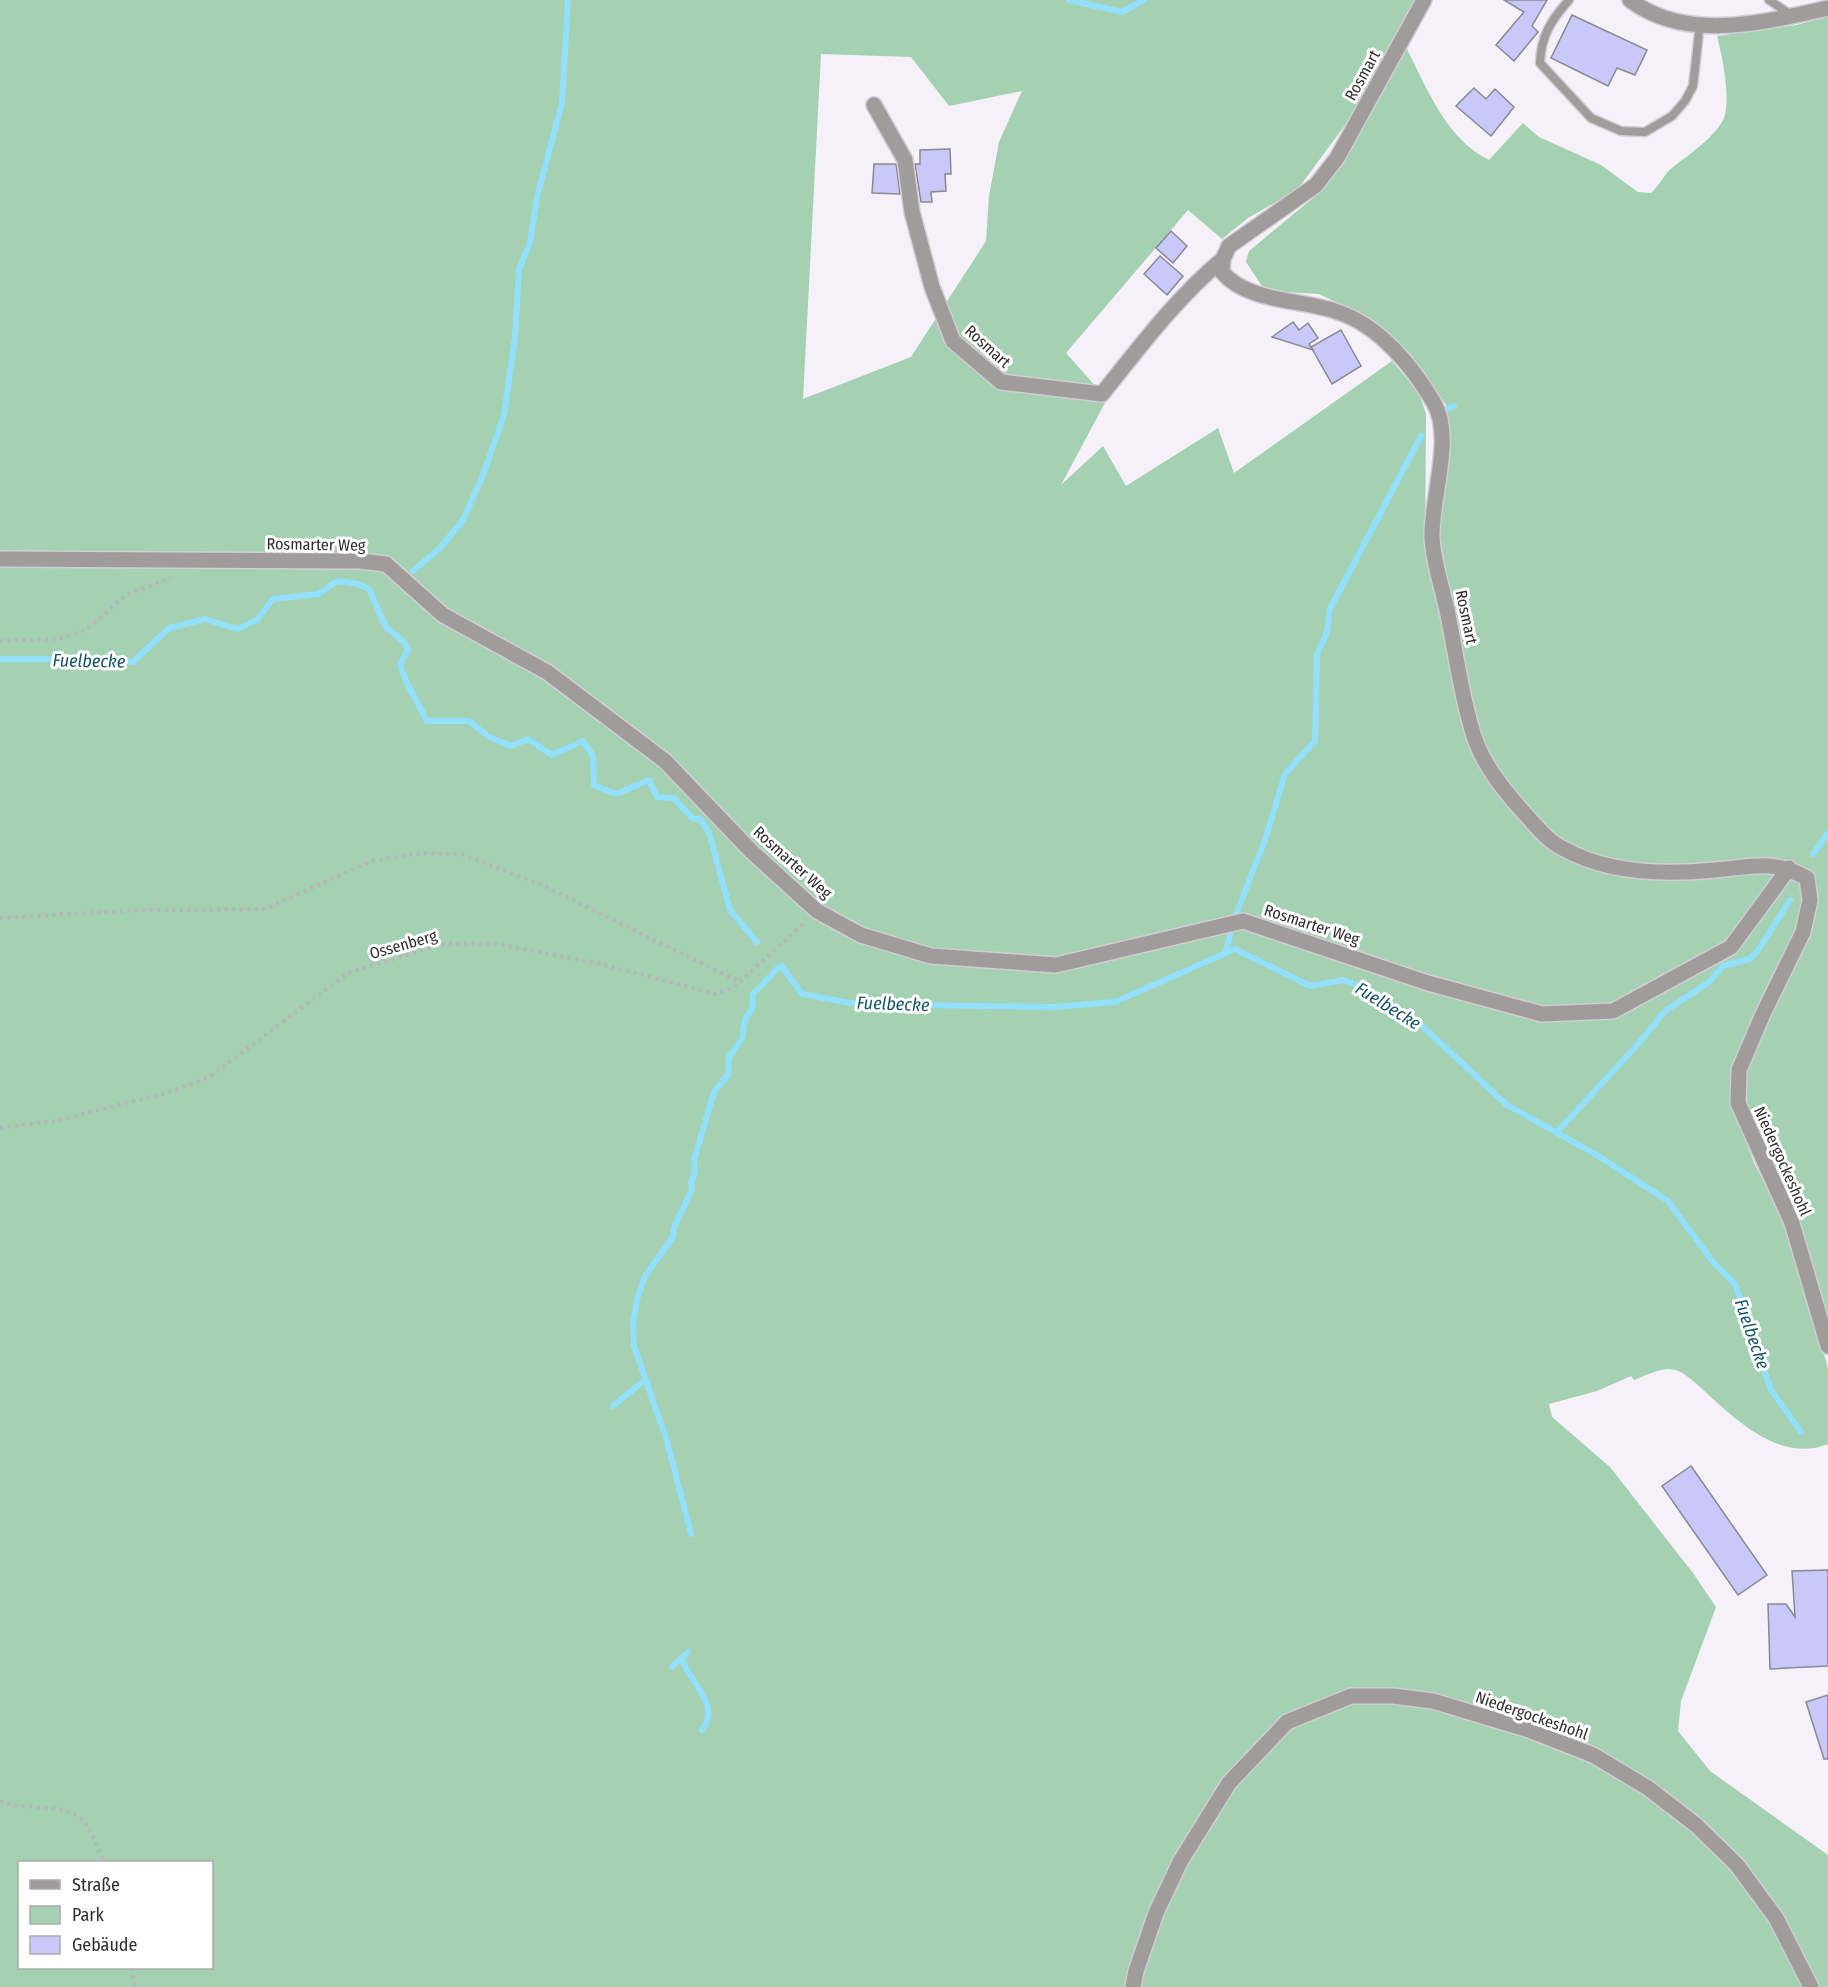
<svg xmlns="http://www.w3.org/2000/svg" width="1828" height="1987" viewBox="0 0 1828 1987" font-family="'Fira Sans Condensed',sans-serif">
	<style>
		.green { fill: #a3d1b1; fill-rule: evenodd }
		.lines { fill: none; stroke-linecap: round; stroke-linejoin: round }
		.stream { stroke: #92dffe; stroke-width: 6 }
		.building { fill: #c8c8fa; stroke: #898991; stroke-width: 1.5 }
		.lane-casing { stroke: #d2cdd5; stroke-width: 11 }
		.street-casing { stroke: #d2cdd5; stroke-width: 18 }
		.path { stroke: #bab5bc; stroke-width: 4; stroke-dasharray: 3 4.5; stroke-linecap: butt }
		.lane { stroke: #a19c9c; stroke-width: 8 }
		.street { stroke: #a19c9c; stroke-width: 15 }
		.labels { text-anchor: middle; stroke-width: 6; stroke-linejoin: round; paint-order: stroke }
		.street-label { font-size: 16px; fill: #2f2d30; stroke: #fff }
		.water-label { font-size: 18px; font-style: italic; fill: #155469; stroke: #fff }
	</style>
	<rect width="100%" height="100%" fill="#f6f0f9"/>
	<path class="green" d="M0,0h1416l-59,109 -60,81 -49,28 -26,21 -34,-29 -122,143 41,46 -46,86 42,-39 23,40 92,-58 16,45 158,-112 27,32 7,21 -1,131 44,190 -30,-208 10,-99 -3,-23 -35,-50 -42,-37 -50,-24 -36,-2 -21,-6 -16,-24 3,-11 64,-53 60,-87 33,-64c20,40 41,93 83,113l34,-37 16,14 62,28 37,27 13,1c9,-8 13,-19 21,-25 17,-14 40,-28 51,-48 9,-18 -1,-65 -6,-84l80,-11 31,-9v1306l-27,-89 -64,-116 17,46 33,64 41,141v76c-49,20 -95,-27 -128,-57 -8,-7 -19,-18 -31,-18 -12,0 -24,7 -35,11l-3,-4 -34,15 -48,13 3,13 58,50 83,106 23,34 -35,94 -3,30 32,40 118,84v132h-1828zM821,54l90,3 38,49 73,-15 -23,51 -10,54 -3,45 -75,116 -108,42zM20,1862h192v106h-192z"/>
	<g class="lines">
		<path class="stream" d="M1069,0l53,12 22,-12
			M1446,409l8,-3
			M413,571l28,-24 22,-27 20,-45 21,-60 11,-78 4,-68 11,-26 7,-46 25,-94 6,-103
			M0,659c45,1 89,-2 133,3l36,-34 36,-9 32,10 20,-9 16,-21 45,-5 19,-13 21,3 11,5 17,38 18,15 4,8 -8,14 6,17 21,40h42l20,16 22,9 17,-7 24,16 31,-14 10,15 1,29 22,9 33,-14 8,17 17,1 19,21h7l9,13 21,78 27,32
			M1813,854l15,-21
			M1235,917l30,-77 20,-66 30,-33 2,-87 10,-22 3,-23 91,-173
			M1226,952l5,-21
			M1557,1132l82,-89 26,-32 43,-28 15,-17 26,-7 8,-7 33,-52
			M613,1406l29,-24h6
			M691,1534l-24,-93 -33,-95 -1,-23 4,-24 8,-23 28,-39 1,-10 18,-37 -1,-8 4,-9 -1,-13 20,-68 14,-17 1,-18 13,-18 3,-20 7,-10 1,-15 28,-29 21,29 54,10 198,3 61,-5 120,-53 75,37 34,-6 10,4 67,41 86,80 88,49 73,47 45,61 22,22 36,106 30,42
			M688,1652l-7,6c9,24 40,47 21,72
			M672,1667l9,-9"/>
	</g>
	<path class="building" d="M1504,0h43l-15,26 6,6 -24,29 -18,-16 28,-33z
		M1572,15l75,35 -12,25 -18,-7 -9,18 -57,-28z
		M1474,88l12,11 9,-10 19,18 -23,29 -35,-30z
		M950,149l1,25h-6l1,17 -15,1 1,10h-11l-6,-38h5v-14z
		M874,164h22l4,30 -28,-1z
		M1171,231l16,15 -14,17 -17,-15z
		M1160,256l23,20 -16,19 -23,-21z
		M1293,322l6,8 9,-7 10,15 -9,6 4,6 -41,-13z
		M1341,330l20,36 -29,18 -21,-37z
		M1691,1466l76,109 -29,20 -76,-109z
		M1828,1570v96l-58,3 -2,-65h18l9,13 -3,-46z
		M1828,1695v64h-4l-18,-57z"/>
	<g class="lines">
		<g class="lane-casing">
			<path id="lane" d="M1569,0c-18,20 -28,36 -29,63l51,55 30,13 24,1 27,-16 13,-15 8,-15 7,-62
				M1769,0l22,15"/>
		</g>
		<g class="street-casing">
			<path id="street" d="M1424,0l-87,158 -21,27 -87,61 -6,13 -1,13c26,31 80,27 116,40 42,14 75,55 96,91 20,34 -3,95 -2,134 1,25 11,53 16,78 8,39 13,80 25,118 9,31 32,59 54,83 11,12 22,26 37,33 45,25 101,26 151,21 37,-3 57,-11 92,8l3,22 -7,32 -40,82 -24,56 -1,33 54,120 36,123
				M1630,0c57,43 135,22 198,8
				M874,105l31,55 7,52 20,75 21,54 48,41 101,12c37,-46 75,-97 121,-135
				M0,559l360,2 26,3 57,51 104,57 118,89 86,90 66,60 44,24 70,21 125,9 187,-44 185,62 114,31 71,-3 118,-64 58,-79
				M1133,1987l3,-16 20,-58 24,-51 49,-79 58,-61 64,-26h42l40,5 96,29 64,25 55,33 48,37 41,40 39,53 35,69"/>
		</g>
		<path class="path" d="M0,641l58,-2 28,-9 40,-35 45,-17
			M0,918l141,-8 124,-1 107,-48 52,-8 37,1 83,32 196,96
			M0,1128l60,-8 105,-27 43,-15 140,-105 93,-29 51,-1 104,20 120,31 17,-6 73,-67
			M0,1801c12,5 24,5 37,6 49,2 49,13 67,55
			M131,1968l4,19"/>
		<use href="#lane" class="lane"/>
		<use href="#street" class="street"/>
	</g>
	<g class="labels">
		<g class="street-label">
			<text transform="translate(1362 75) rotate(-61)" y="6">Rosmart</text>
			<text transform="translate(988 346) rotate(42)" y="6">Rosmart</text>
			<text transform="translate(316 544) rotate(1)" y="6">Rosmarter Weg</text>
			<text transform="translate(1467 617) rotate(78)" y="6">Rosmart</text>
			<text transform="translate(793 862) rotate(42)" y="6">Rosmarter Weg</text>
			<text transform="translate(1312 924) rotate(18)" y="6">Rosmarter Weg</text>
			<text transform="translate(403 944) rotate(-16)" y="6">Ossenberg</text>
			<text transform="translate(1783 1161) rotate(66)" y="6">Niedergockeshohl</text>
			<text transform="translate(1532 1715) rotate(19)" y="6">Niedergockeshohl</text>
		</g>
		<g class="water-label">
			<text transform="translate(89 661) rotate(1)" y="6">Fuelbecke</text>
			<text transform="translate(893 1004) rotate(2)" y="6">Fuelbecke</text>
			<text transform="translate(1388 1006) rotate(32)" y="6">Fuelbecke</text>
			<text transform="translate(1752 1334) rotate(71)" y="6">Fuelbecke</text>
		</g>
	</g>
	<rect x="18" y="1861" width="195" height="108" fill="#ffffff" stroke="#acabac" stroke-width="1.5"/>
	<rect x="30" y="1880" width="30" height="9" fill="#a19c9c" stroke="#acabac" stroke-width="1.5"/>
	<text x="72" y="1891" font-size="18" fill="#2f2d30">Straße</text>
	<rect x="30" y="1906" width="30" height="18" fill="#a3d1b1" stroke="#acabac" stroke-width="1.5"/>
	<text x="72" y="1921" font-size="18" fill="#2f2d30">Park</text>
	<rect x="30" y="1936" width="30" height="18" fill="#c8c8fa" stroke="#acabac" stroke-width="1.5"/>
	<text x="72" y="1951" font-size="18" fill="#2f2d30">Gebäude</text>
</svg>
